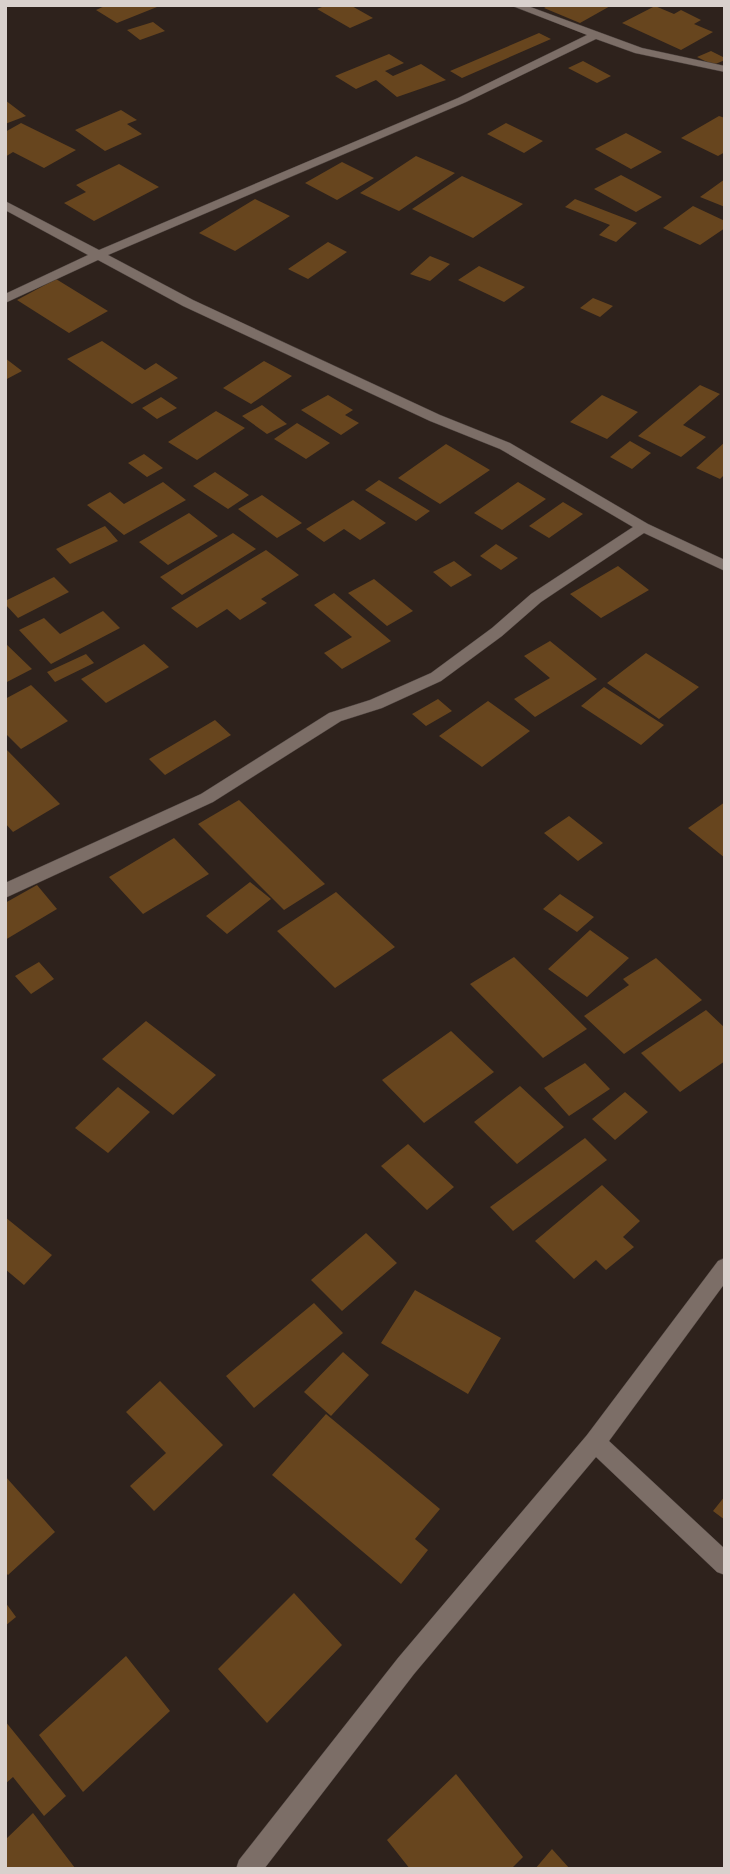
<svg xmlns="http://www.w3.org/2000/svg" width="730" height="1874" viewBox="0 0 730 1874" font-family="'Varela Round',sans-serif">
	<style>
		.building { fill: #67451e }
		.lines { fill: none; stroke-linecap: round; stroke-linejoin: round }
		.minor-casing { stroke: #483e3a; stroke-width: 1 }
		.minor { fill: #7c6e67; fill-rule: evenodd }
	</style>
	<rect width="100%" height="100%" fill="#2e221c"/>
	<path class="building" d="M107,5h55l-45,18 -21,-13z
		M327,5h23l23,13 -23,10 -33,-19z
		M549,5h63l-32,18 -36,-15z
		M655,6l19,8 7,-4 20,10 -7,4 19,8 -32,18 -59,-27z
		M153,22l12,9 -25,9 -13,-10z
		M539,33l12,6 -89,39 -12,-7z
		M711,51l14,7v2l-12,5 -16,-8z
		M389,54l15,9 -19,8 8,5 28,-12 25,16 -49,17 -21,-17 -20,9 -21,-13z
		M583,61l28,15 -14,7 -29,-15z
		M5,100l21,16 -21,8z
		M121,110l16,10 -10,4 15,10 -37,17 -30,-21z
		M719,116l6,2v34l-7,4 -37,-18z
		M21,123l55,27 -32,18 -31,-16 -8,5v-25z
		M506,123l37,18 -19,12 -37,-19z
		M626,133l36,19 -31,17 -36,-20z
		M416,156l39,17 -56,38 -39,-18z
		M342,162l32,16 -37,22 -32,-17z
		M119,164l40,23 -65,34 -30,-18 22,-11 -10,-7z
		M621,175l41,22 -26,15 -42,-23z
		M462,176l61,28 -50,34 -61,-29z
		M725,179v28l-25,-10z
		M255,199l35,17 -55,35 -36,-18z
		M575,199l62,24 -21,19 -17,-7 11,-10 -45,-18z
		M693,206l32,15v7l-25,17 -37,-17z
		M328,242l19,10 -39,27 -20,-10z
		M430,256l20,8 -20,17 -20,-7z
		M479,266l46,21 -21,15 -46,-22z
		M56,279l52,32 -39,22 -52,-33z
		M593,298l20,8 -13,11 -20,-9z
		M102,341l43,29 11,-7 22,15 -46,26 -65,-45z
		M5,358l17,13 -17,9z
		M264,361l28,15 -41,28 -28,-16z
		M700,385l20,9 -37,31 23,12 -25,20 -43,-21z
		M328,395l25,15 -8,5 14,8 -18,12 -40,-25z
		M602,395l36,17 -31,27 -37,-17z
		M161,397l16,11 -20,11 -15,-11z
		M262,405l25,19 -20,10 -25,-18z
		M216,411l29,17 -48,32 -29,-18z
		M297,423l33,20 -24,16 -32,-20z
		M630,441l21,12 -19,16 -22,-12z
		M725,442v32l-5,5 -24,-11z
		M446,444l44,26 -50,34 -42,-26z
		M144,454l19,14 -16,9 -19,-14z
		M215,472l34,23 -21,14 -35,-23z
		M379,480l51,31 -14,10 -51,-31z
		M163,482l23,18 -62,35 -37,-30 23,-13 14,12z
		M518,482l28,17 -44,31 -28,-17z
		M262,495l40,28 -25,15 -39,-29z
		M353,500l33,23 -26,17 -16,-11 -20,13 -18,-13z
		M563,502l20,12 -34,24 -20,-12z
		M189,513l29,23 -50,29 -29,-23z
		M105,526l13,15 -48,23 -14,-15z
		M233,533l23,16 -74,46 -22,-18z
		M496,544l22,14 -17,12 -21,-14z
		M266,550l33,25 -38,24 6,4 -27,17 -13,-11 -30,19 -26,-20z
		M454,561l18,14 -21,12 -18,-15z
		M618,566l31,24 -48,28 -31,-24z
		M54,577l15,15 -51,26 -13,-14v-3z
		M374,579l39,32 -26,15 -39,-33z
		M334,593l57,48 -49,28 -18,-16 28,-16 -38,-32z
		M103,611l17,17 -69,36 -32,-34 25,-12 16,16z
		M550,641l47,38 -62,38 -21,-18 36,-21 -26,-22z
		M5,643l27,26 -27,14z
		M144,644l25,23 -63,36 -25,-24z
		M646,653l53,34 -40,32 -52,-36z
		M86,654l8,9 -39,19 -8,-10z
		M31,685l37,36 -47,28 -16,-16v-34z
		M604,687l60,38 -23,20 -60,-39z
		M438,699l14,12 -26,15 -14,-12z
		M488,701l42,30 -48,36 -43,-31z
		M215,720l16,15 -66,40 -16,-16z
		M5,748l55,56 -47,28 -8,-9z
		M239,800l86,84 -41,26 -86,-86z
		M725,802v56l-37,-30z
		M569,816l34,27 -25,18 -34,-28z
		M174,838l35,36 -66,40 -34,-37z
		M250,882l21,17 -44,35 -21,-18z
		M37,885l20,24 -52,31v-37z
		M336,892l59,55 -60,41 -58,-57z
		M560,894l34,23 -17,15 -34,-23z
		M590,930l39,28 -42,39 -39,-28z
		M514,957l73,72 -44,29 -73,-74z
		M656,958l46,42 -78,54 -40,-38 45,-31 -6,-6z
		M39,962l15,17 -23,15 -16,-18z
		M706,1010l19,18v33l-45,31 -39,-39z
		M146,1021l70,54 -43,40 -71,-56z
		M451,1031l43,41 -70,51 -42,-43z
		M585,1063l25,26 -41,27 -25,-28z
		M520,1086l44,41 -47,37 -43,-42z
		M118,1087l32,25 -42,41 -33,-25z
		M625,1092l23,20 -33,28 -23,-21z
		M585,1138l22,22 -94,71 -23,-24z
		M408,1144l46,43 -27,23 -46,-44z
		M602,1185l38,36 -17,16 11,10 -28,23 -10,-10 -22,19 -39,-38z
		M5,1217l47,38 -28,30 -19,-16z
		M366,1233l31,30 -55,48 -31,-31z
		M415,1290l86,48 -33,56 -87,-51z
		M314,1303l29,30 -89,75 -28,-32z
		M343,1352l26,23 -38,41 -27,-24z
		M160,1381l63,64 -69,66 -24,-25 36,-33 -40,-41z
		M326,1414l114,95 -25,30 13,11 -27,34 -129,-109z
		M5,1476l50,56 -47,43 -3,-3z
		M725,1496v24l-12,-9z
		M294,1593l48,52 -75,78 -49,-54z
		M5,1602l11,15 -11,9z
		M126,1656l44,55 -87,81 -44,-57z
		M5,1721l61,75 -22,20 -31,-39 -8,7z
		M456,1774l67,83 -12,12h-101l-23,-29z
		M33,1813l42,55 -1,1h-69v-29z
		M552,1849l18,20h-35z"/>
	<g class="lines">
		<g class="minor-casing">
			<path id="minor" d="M510,5h15l117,43 83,18v6l-90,-19 -39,-14 -130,63 -358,153 85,45 247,115 70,28 138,81 77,36v11l-81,-38 -103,69 -39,34 -61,45 -59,27 -41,13 -128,81 -208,96v-15l196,-89 128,-81 41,-13 61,-27 61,-45 39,-34 102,-67 -133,-78 -70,-28 -247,-115 -85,-46 -93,43v-9l83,-39 -83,-45v-9l94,49 359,-152 129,-63z
				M725,1258v25l-116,158 116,108v26l-8,-3 -121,-115 -182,217 -150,195h-28l3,-9 159,-202 189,-223 131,-174z"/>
		</g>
		<use href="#minor" class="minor"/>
	</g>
	<rect width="730" height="1874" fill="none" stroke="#d9d1cd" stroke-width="14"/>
</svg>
